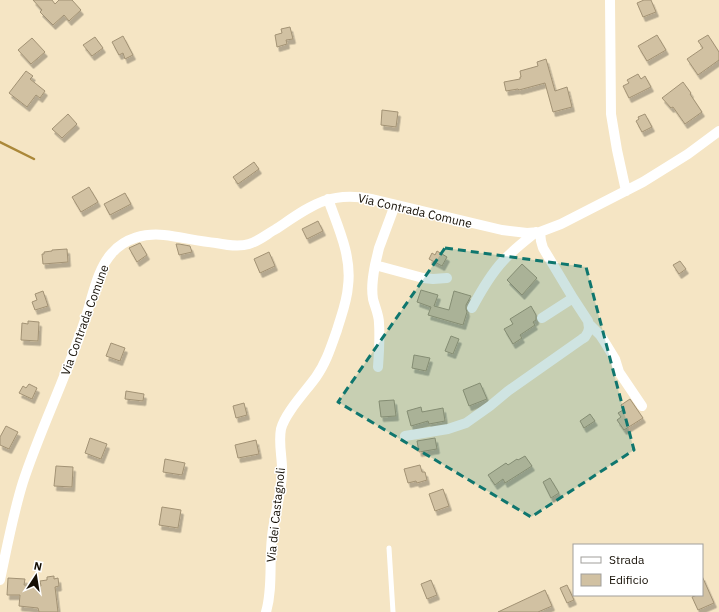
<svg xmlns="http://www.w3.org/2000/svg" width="719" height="612" viewBox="0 0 719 612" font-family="'IBM Plex Sans',sans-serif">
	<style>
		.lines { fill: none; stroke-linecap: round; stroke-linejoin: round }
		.stream { stroke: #ab8839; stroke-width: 2.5 }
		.building { fill: #d1c1a2; stroke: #a29274; filter: url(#shadow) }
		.service { stroke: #fff; stroke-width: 5 }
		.minor { stroke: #fff; stroke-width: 10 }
		.marked { fill: #0f766e; fill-opacity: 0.2; stroke: #0f766e; stroke-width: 3; stroke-dasharray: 8 5; stroke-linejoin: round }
		.labels { text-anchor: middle; stroke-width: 3; stroke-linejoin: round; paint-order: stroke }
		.street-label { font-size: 12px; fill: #140e04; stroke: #fff }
	</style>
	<defs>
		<filter id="shadow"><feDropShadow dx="2.5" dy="4.5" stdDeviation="0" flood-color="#0004"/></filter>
	</defs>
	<rect width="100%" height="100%" fill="#f5e5c4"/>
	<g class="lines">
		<path class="stream" d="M0,142l34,17"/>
	</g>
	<path class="building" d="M33,0h19l3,4 4,-4h13l9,10 -12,11 -5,-6 -11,10 -13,-13 2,-2z
		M644,0h7l5,12 -13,5 -6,-14z
		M290,27l3,12 -7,1 1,4 -10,3 -2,-12 7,-2 -1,-4z
		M657,35l9,15 -19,11 -9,-15z
		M708,35l11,17v8l-21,15 -11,-16 16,-11 -5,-7z
		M123,36l10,19 -8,4 -2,-6 -4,2 -7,-13z
		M95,37l8,11 -11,8 -9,-11z
		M32,38l13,14 -14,12 -13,-14z
		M546,59l9,32 12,-4 5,20 -19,5 -8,-29 -26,7 -1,-1 -12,2 -2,-9 16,-3v-2h1l-1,-6 18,-5 -1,-4z
		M26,71l7,5 -3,3 15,12 -5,7 -4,-3 -9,12 -18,-14z
		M638,74l3,5 4,-3 6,11 -22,11 -6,-12 6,-3 -2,-3z
		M683,82l8,11 -1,1 12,18 -17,12 -12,-17 -2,1 -9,-10z
		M382,110l16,2 -2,15 -15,-2z
		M68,114l9,10 -15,14 -10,-9z
		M645,114l7,13 -10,5 -6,-11 3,-2 -1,-2z
		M254,162l5,7 -21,15 -5,-7z
		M89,187l9,15 -17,10 -9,-15z
		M125,193l6,11 -21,11 -6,-11z
		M318,221l5,10 -16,8 -5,-10z
		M140,243l7,12 -10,7 -8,-14z
		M176,244h3l11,2 2,6 -13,3z
		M67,249l1,13 -25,2 -1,-10h2v-2l8,-1v-1z
		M437,251l10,6 -5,9 -13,-7 3,-6 3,2z
		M269,252l6,14 -15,7 -6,-14z
		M680,261l6,8 -7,5 -6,-9z
		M522,264l15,14 -15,17 -15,-15z
		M421,290l17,5 -4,11 15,4 5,-19 17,5 -5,9v4l1,3 -4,13 -35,-10 3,-8 -14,-5z
		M43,291l5,15 -13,4 -3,-8 5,-2 -2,-6z
		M531,306l5,9v5l-3,2 2,3 -15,10 2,3 -9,6 -9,-15 9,-5 -3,-5z
		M28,321l11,1 -1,19 -17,-1 1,-17 6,1z
		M451,336l8,3 -6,15 -8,-3z
		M111,343l14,5 -5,13 -14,-5z
		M414,355l16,3 -4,13 -14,-3z
		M480,383l7,16 -18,7 -6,-16z
		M29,384l8,4 -5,11 -13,-6 4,-7 3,2z
		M126,391l18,3 -1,7 -18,-2z
		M630,399l13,19 -19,12 -7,-10 4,-3 -3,-4 5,-3 -2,-5z
		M394,400l2,16 -15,1 -2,-16z
		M244,403l3,12 -11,3 -3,-12z
		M421,407l1,5 21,-4 2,13 -16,3 -1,-3 -17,5 -4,-15z
		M590,414l5,7 -11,7 -4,-7z
		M6,426l12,6 -9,17 -9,-4v-8z
		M90,438l17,6 -6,15 -16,-6z
		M435,438l2,11 -18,3 -2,-11z
		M256,440l3,14 -21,4 -3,-13z
		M525,456l7,10 -27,17 -2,-4 -8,6 -7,-10 18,-12 2,2 9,-6 1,1z
		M165,459l20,4 -3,12 -19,-3z
		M420,465l2,7h3l2,8 -10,3 -1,-2 -8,2 -4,-14z
		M56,466l17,1 -1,20 -18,-1z
		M550,478l9,15 -8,5 -8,-16z
		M443,489l6,17 -14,5 -6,-17z
		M162,507l19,3 -3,18 -19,-3z
		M54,576v3l4,-1 1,8 -4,1 3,25h-19l-1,-4 -19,-2 1,-11h-13l1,-17 17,1 -1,6 17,1 -1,-5 7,-1v-3z
		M702,576l12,27 -16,7 -6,-13 5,-2h5z
		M431,580l6,15 -10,4 -6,-15z
		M567,585l7,15 -7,3 -7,-15z
		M545,590l7,16 -14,6h-40z"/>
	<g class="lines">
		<path class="service" d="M389,548l4,64"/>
		<path class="minor" d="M610,0l1,114 6,36 9,41
			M395,205l-16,43 -4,17 48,13 10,1 14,-1
			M375,265c-2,11 -4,22 -2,34 2,8 6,16 6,24 1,15 0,30 -1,44
			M472,308c9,-17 18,-33 31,-47 10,-11 22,-20 33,-29
			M542,318l31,-20
			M589,324l11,11 4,6 11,18 4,13 23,34
			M405,436l43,-7 18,-6 24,-17 18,-15 74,-52 3,-2 3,-5 1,-4 -1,-7 -15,-23 -30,-50 -2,-7 -1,-9
			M0,580c7,-33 13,-66 23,-98 16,-49 39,-96 56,-145 4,-11 8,-23 11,-34 5,-17 10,-37 22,-50 13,-15 33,-20 52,-18 17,2 34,6 52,8 10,2 23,4 33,1 10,-3 18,-10 27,-15 33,-22 53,-39 95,-30l131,31 25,3 13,-1 21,-8 82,-42 45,-28 31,-23
			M266,612c7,-24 3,-50 6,-75 2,-21 9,-41 10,-63 1,-14 -4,-30 -1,-45 4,-16 25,-38 35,-52 10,-14 15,-30 21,-47 4,-14 10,-28 11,-44 4,-30 -10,-59 -20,-87"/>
	</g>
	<path class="marked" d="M445,248l141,19 48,183 -103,67 -193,-115z"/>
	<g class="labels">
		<g class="street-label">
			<text transform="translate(415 211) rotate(13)" y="4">Via Contrada Comune</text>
			<text transform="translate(85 320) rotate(-70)" y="4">Via Contrada Comune</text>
			<text transform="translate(276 515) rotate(-84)" y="4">Via dei Castagnoli</text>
		</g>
	</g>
	<rect x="573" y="544" width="130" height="52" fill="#ffffff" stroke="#a19f9b"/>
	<rect x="581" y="557" width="20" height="6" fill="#ffffff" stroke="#a19f9b"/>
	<text x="609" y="564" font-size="12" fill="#140e04">Strada</text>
	<rect x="581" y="574" width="20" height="12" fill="#d1c1a2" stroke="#a19f9b"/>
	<text x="609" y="584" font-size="12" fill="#140e04">Edificio</text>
	<g transform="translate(36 576) rotate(12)" stroke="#ffffff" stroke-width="3" paint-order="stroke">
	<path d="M0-3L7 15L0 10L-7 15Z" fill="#140e04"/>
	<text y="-6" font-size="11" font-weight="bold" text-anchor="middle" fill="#140e04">N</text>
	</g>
</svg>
